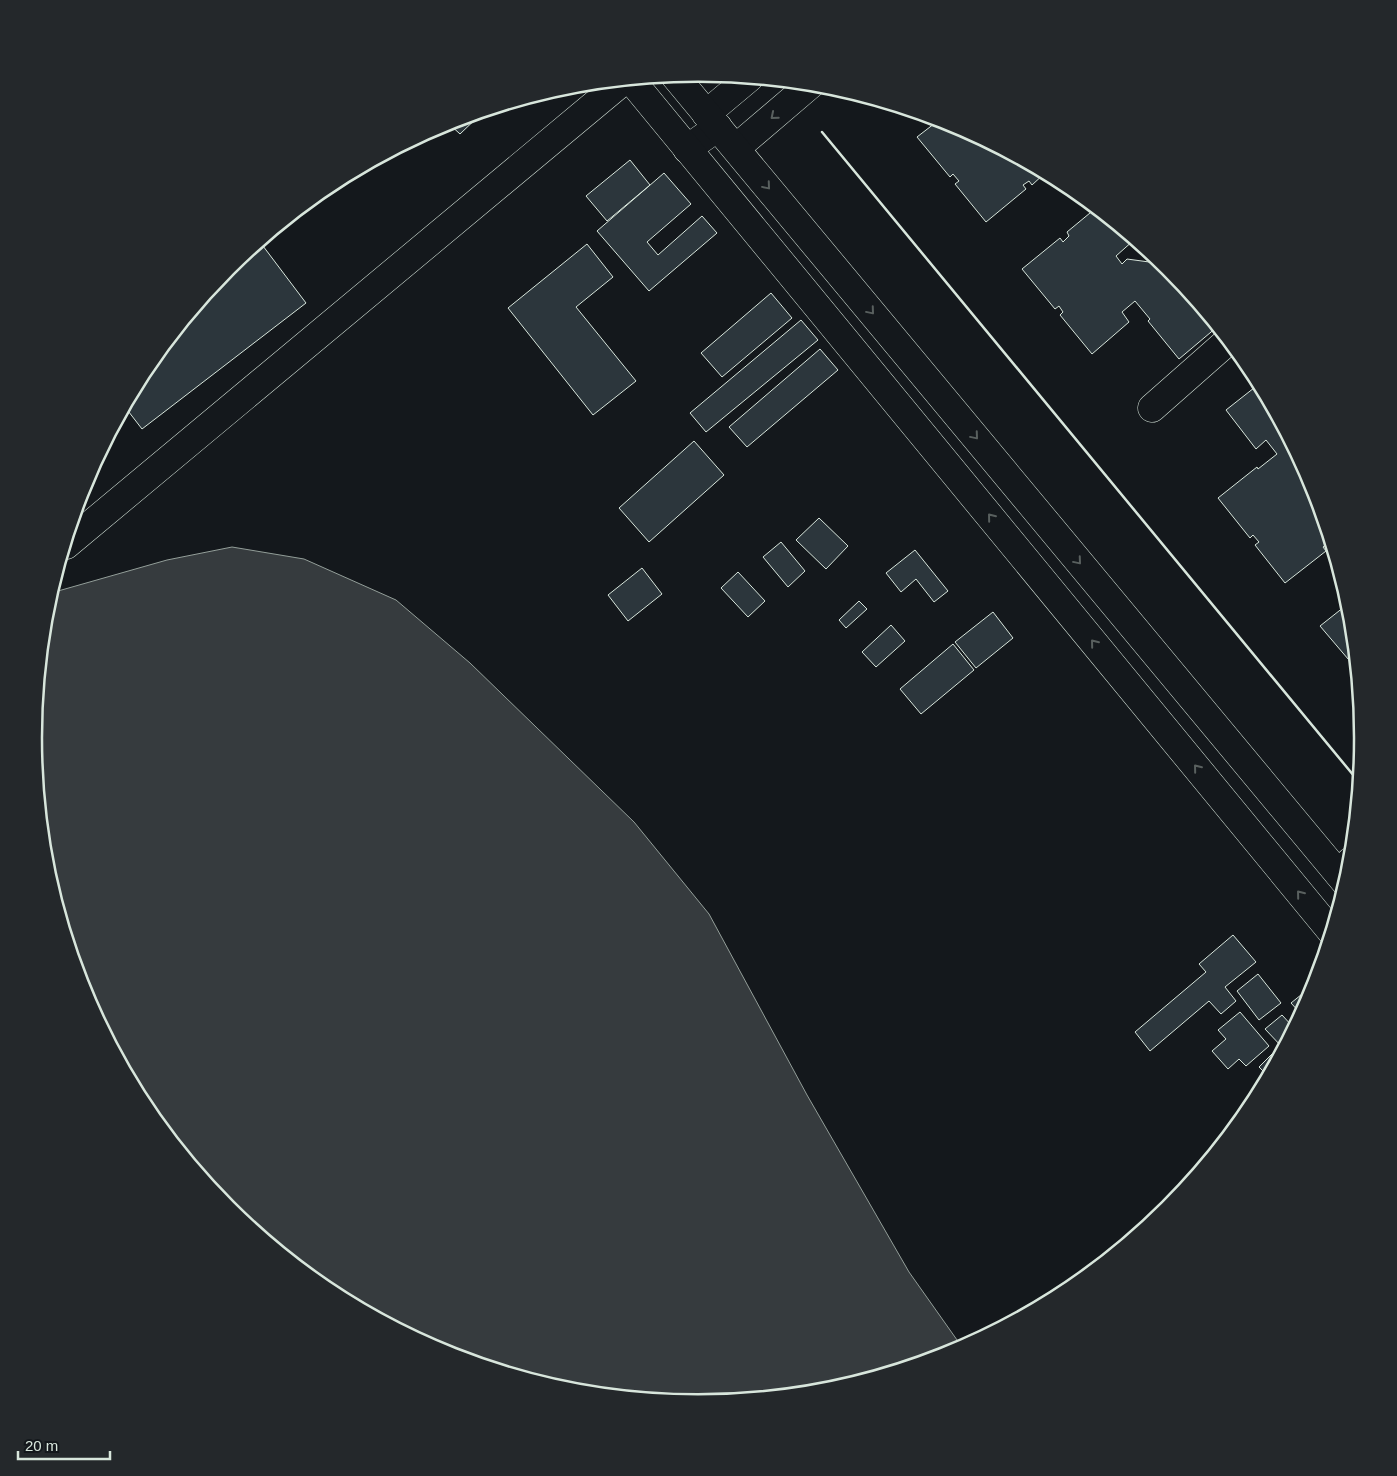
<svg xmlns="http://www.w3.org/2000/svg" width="1397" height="1476" viewBox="0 0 1397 1476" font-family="Helvetica,sans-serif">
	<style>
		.water { fill: #363b3e; stroke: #939e99 }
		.building { fill: #2c363c; stroke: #d8e6dc }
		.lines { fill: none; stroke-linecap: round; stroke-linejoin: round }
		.street-casing { stroke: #d8e6dc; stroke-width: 29 }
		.secondary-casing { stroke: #d8e6dc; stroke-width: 29 }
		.street { stroke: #14181c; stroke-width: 28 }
		.secondary { stroke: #14181c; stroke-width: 28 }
		.wall { stroke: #d8e6dc; stroke-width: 2.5 }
		.oneway { stroke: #59605f }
		.rim { fill: none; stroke: #d8e6dc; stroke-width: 2.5 }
	</style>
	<rect width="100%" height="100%" fill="#14181c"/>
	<path class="water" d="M232,547l72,12 92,41 74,63 164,159 75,92 98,181 102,177 53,75 -9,5 -125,38 -130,13 -129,-13 -125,-38 -115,-61 -78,-64 -23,-19 -82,-101 -62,-115 -38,-125 -12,-129 13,-130 4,-15 116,-33z"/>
	<path class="building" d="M483,112l-23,22 -12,-11z
		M939,120l14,4 92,49 -13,12 -3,-4 -6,4 3,4 -40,33 -31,-38 4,-3 -6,-7 -3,3 -33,-40z
		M630,160l20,25 -43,36 -21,-25z
		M664,173l27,31 -44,38 11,13 44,-39 15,17 -68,58 -52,-60z
		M1096,208l38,32 -18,16 6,8 5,-5 37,5 53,63 -38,32 -31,-38 2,-2 -15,-18 -13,11 7,10 -37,32 -32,-39 3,-3 -4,-6 -4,3 -33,-40 38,-31 3,4 6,-6 -2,-4z
		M260,242l46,61 -164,126 -17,-22 21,-39 83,-100z
		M587,244l26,33 -37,30 60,74 -43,34 -85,-107z
		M771,293l21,25 -70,59 -21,-24z
		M801,320l17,20 -112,92 -16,-19z
		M820,349l18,21 -91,77 -18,-20z
		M1259,384l54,100 19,63 -4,-4 -5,4 3,4 -41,32 -30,-38 4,-3 -6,-7 -3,3 -32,-40 39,-31 1,2 19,-15 -11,-14 -10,9 -30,-39z
		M694,441l30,34 -75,67 -30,-34z
		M819,518l29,28 -22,23 -30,-29z
		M781,542l24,29 -17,16 -25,-30z
		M915,550l33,41 -14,11 -18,-23 -15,13 -15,-19z
		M642,568l20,26 -34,27 -20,-26z
		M738,572l27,29 -17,16 -27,-29z
		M859,601l8,8 -21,19 -7,-8z
		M1349,603l7,61 -2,2 -34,-40z
		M993,612l20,26 -37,30 -21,-26z
		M891,625l14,16 -29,26 -14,-15z
		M953,644l21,26 -53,44 -21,-25z
		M1233,935l23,27 -31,25 11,14 -15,13 -12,-13 -59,50 -15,-19 71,-60 -7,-8z
		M1258,974l23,29 -22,17 -22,-29z
		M1312,986l2,3 -1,4 -12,21 -10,-11z
		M1240,1012l29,34 -23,20 -7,-7 -11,10 -16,-18 14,-12 -8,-9z
		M1282,1015l12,13 -11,20 -18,-19z
		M1276,1050l4,4 -12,22 -9,-9z"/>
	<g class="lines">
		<g class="street-casing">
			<path id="street" d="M706,114l43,-36
				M736,148l75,-64
				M687,149l31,-22
				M1152,408l76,-67
				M66,545l557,-464
				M1338,873l13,-12"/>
		</g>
		<g class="secondary-casing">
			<path id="secondary" d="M675,76l671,807
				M631,80l700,851"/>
		</g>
		<use href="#street" class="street"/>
		<use href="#secondary" class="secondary"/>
		<path class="wall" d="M822,132l537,650"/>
	</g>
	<defs><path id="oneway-chevron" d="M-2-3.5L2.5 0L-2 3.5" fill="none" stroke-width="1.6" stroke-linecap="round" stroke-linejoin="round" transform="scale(1.25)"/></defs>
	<g class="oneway">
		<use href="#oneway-chevron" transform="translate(774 116) rotate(140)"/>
		<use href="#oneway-chevron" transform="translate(767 186) rotate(50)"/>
		<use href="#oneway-chevron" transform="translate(871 311) rotate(50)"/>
		<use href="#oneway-chevron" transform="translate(975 436) rotate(50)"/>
		<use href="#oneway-chevron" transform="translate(991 517) rotate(-129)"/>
		<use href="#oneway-chevron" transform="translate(1078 561) rotate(50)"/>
		<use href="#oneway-chevron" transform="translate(1094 643) rotate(-129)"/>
		<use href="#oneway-chevron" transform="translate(1197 768) rotate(-129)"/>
		<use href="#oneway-chevron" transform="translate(1300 894) rotate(-129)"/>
	</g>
	<path d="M0 0H1397V1476H0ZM42 738a656 656 0 1 1 1312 0a656 656 0 1 1-1312 0Z" fill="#24282b" fill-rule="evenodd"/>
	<path class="rim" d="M42 738a656 656 0 1 1 1312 0a656 656 0 1 1-1312 0Z"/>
	<path d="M18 1451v8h92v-8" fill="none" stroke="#d8e6dc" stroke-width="2.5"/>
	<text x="25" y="1451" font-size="15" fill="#d8e6dc" stroke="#14181c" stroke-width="4" paint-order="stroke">20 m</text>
</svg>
